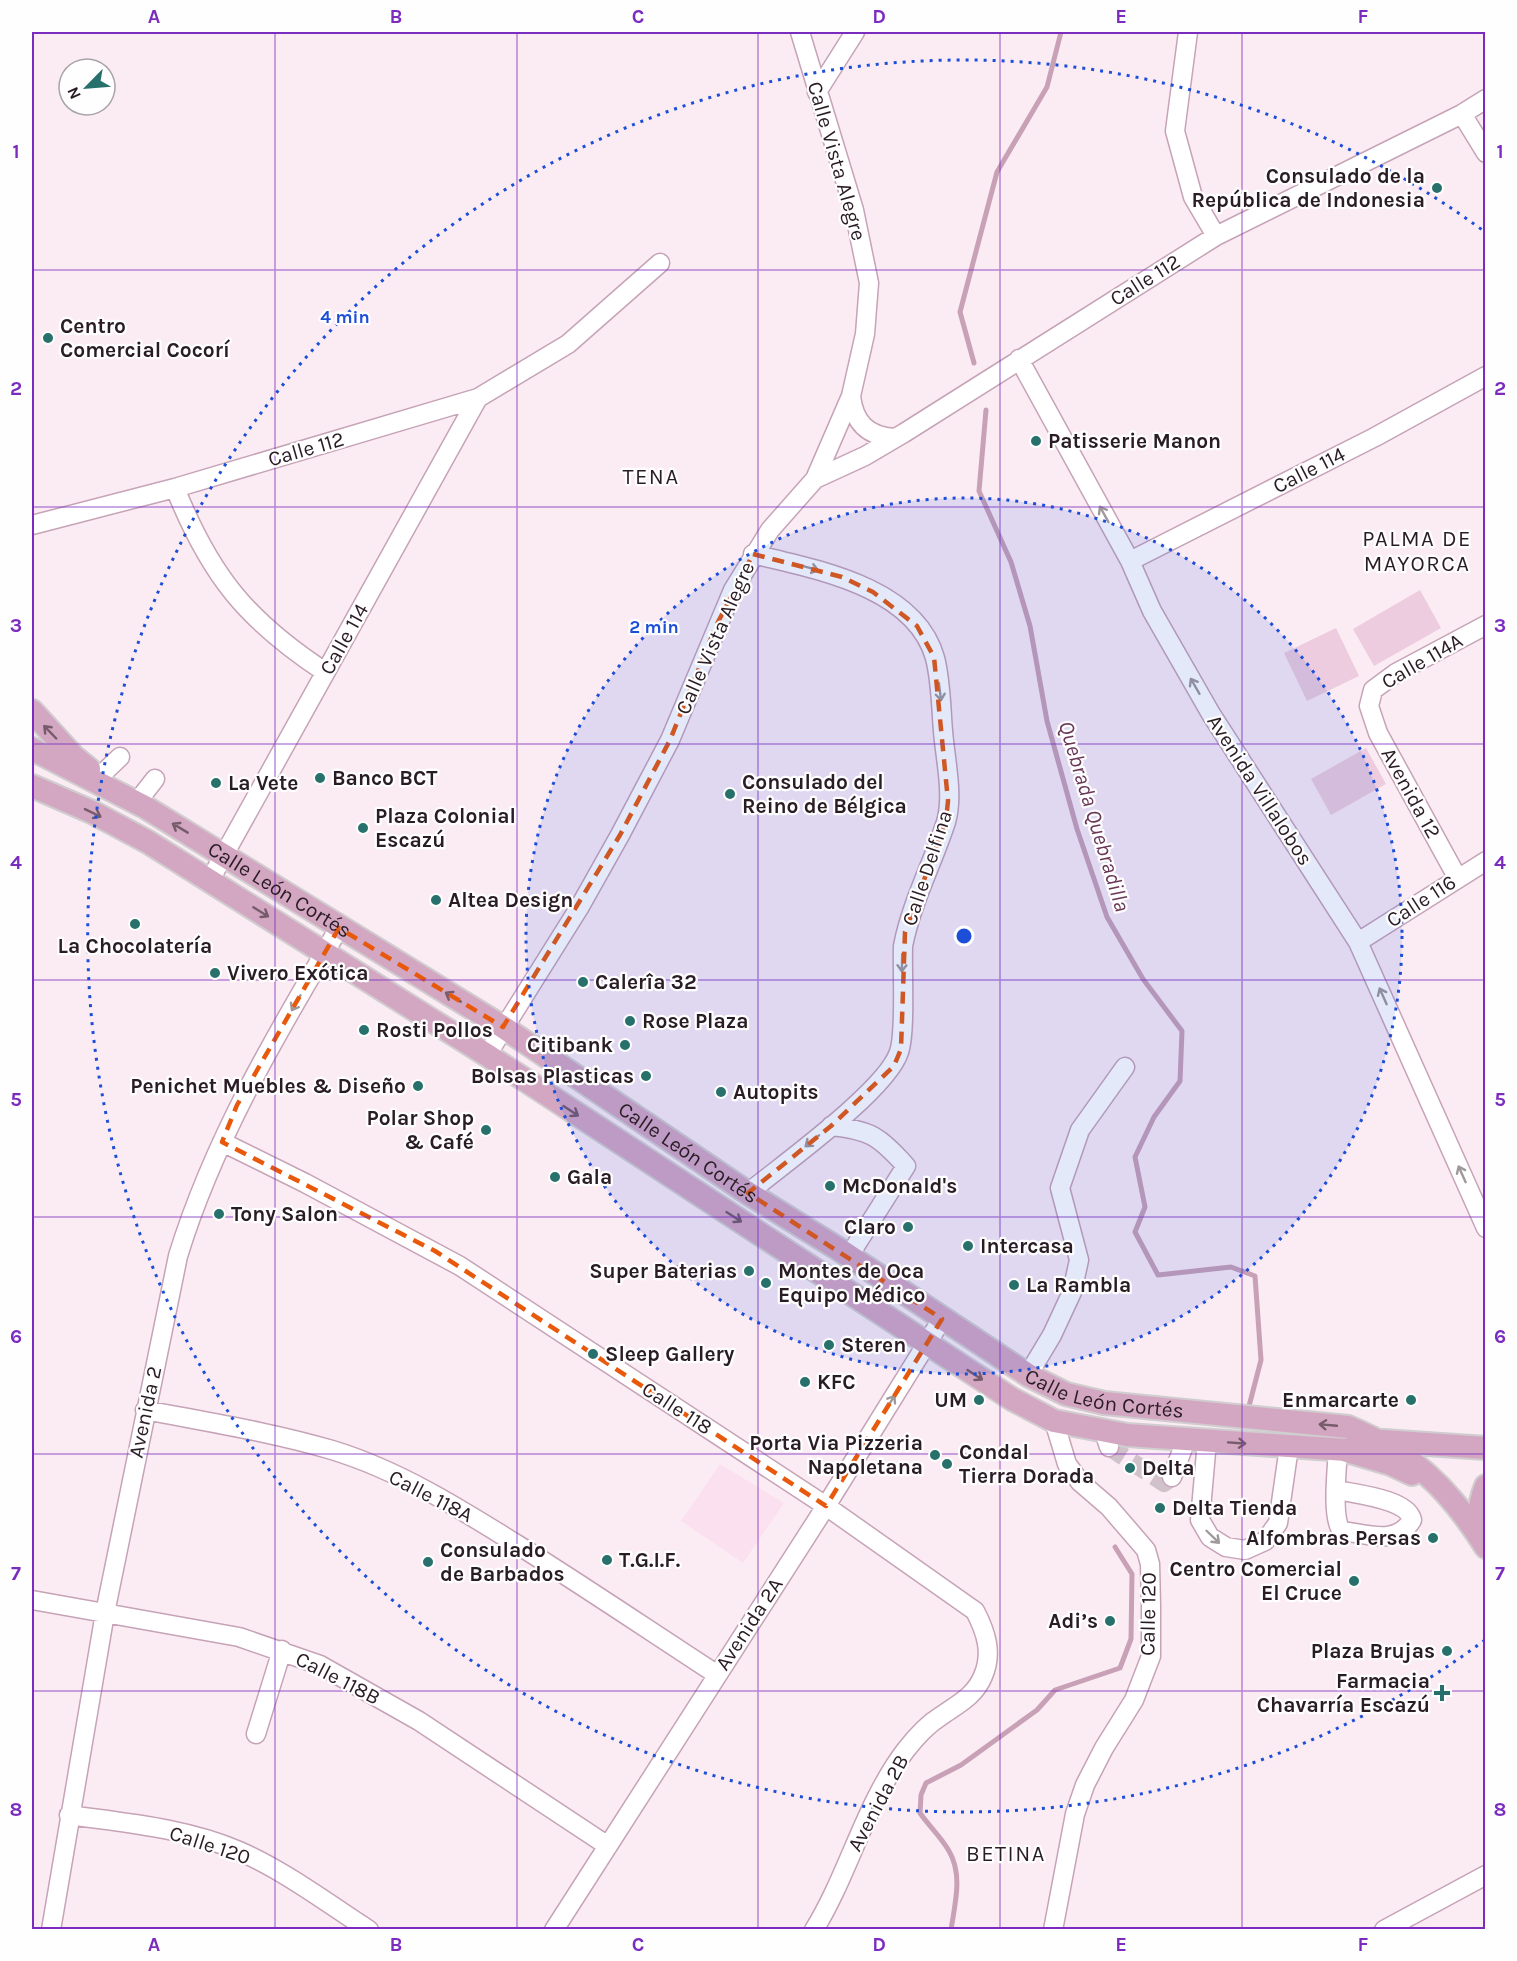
<svg xmlns="http://www.w3.org/2000/svg" width="1517" height="1961" viewBox="0 0 1517 1961" font-family="Karla,sans-serif">
	<style>
		.built { fill: #fbe0ef }
		.green { fill: #edccdf }
		.lines { fill: none; stroke-linecap: round; stroke-linejoin: round }
		.stream { stroke: #c8a1b7; stroke-width: 5 }
		.minor-tunnel { stroke: #d1c2ca; stroke-width: 18; stroke-dasharray: 18 9; stroke-linecap: butt }
		.minor-casing { stroke: #c6a3b7; stroke-width: 21 }
		.major-casing { stroke: #d0cdcf; stroke-width: 26 }
		.minor { stroke: #fff; stroke-width: 18 }
		.major { stroke: #d3a7c2; stroke-width: 22 }
		.oneway { stroke: #9f999c }
		.oneway2 { stroke: #765b6b }
		.marked { fill: none; stroke: #e8590c; stroke-width: 4.5; stroke-dasharray: 12 8; stroke-linejoin: round }
		.grid { fill: none; stroke: #7b2cbf; stroke-width: 1.5; stroke-opacity: 0.55 }
		.ring { fill: none; stroke: #1d4ed8; stroke-width: 3; stroke-dasharray: 3 6 }
		.poi-dot { fill: #27706b; stroke: #fefefe; stroke-width: 2 }
		.labels { text-anchor: middle; stroke-width: 4.5; stroke-linejoin: round; paint-order: stroke }
		.street-label { font-size: 21px; fill: #2a1c24; stroke: #fefefe }
		.poi-label { font-size: 21px; font-weight: bold; fill: #2a1c24; stroke: #fefefe; text-anchor: start }
		.neighbourhood-label { font-size: 22px; letter-spacing: 1.5px; fill: #2a1c24; stroke: #fefefe }
		.water-label { font-size: 22px; font-style: italic; fill: #6a3757; stroke: #fefefe }
		.centre { fill: #1d4ed8; stroke: #fefefe; stroke-width: 3 }
		.ring-label { font-size: 18px; text-anchor: middle; font-weight: bold; fill: #1d4ed8; stroke: #fefefe; stroke-width: 4.5; stroke-linejoin: round; paint-order: stroke }
		.neatline { fill: none; stroke: #7b2cbf; stroke-width: 2 }
		.grid-label { font-size: 20px; text-anchor: middle; font-weight: bold; fill: #7b2cbf }
	</style>
	<rect width="100%" height="100%" fill="#fbecf4"/>
	<path class="built" d="M720,1464l64,39 -41,60 -62,-42z"/>
	<path class="green" d="M1420,590l21,38 -67,38 -21,-37z
		M1336,628l23,48 -52,25 -23,-48z
		M1366,748l20,36 -55,31 -20,-36z"/>
	<g class="lines">
		<path class="stream" d="M974,363l-14,-51 37,-140 50,-85 14,-55
			M986,410l-7,81 32,71 19,64 17,95 30,108 30,88 36,62 39,52 -2,50 -26,36 -19,40 10,50 -10,25 23,43 73,-8 24,9 6,84 -13,50
			M951,1930c4,-27 12,-55 -2,-79 -7,-13 -20,-25 -29,-38l1,-18 5,-12 35,-18 76,-55 18,-20 65,-22 11,-29 1,-65 -17,-27"/>
		<path class="minor-tunnel" d="M1109,1447l55,36 8,-6"/>
		<g class="minor-casing">
			<path id="minor" d="M1188,32l-13,99 18,66 23,39
				M817,92l38,-60
				M1462,114l24,39
				M1019,359l111,202 22,50 59,103 147,228 128,286
				M851,396c3,26 16,40 43,42
				M815,479l50,-23 39,-23 312,-197 246,-122 24,-15
				M175,488c35,87 71,132 150,184
				M32,525l143,-37 303,-90 90,-54 92,-81
				M1130,561l245,-124 111,-61
				M99,777l21,-20
				M137,802l18,-23
				M1457,877l-79,-144 -9,-27 4,-16 23,-17 90,-48
				M210,880l268,-482
				M1358,942l128,-81
				M487,1055l92,-147 41,-73 50,-95 63,-150 37,-60 45,-51 36,-83 14,-62 4,-51 -15,-73 -54,-178
				M831,1126c39,4 48,10 75,40l-57,90
				M222,1142l83,41 155,83 366,240 149,105c11,21 18,42 8,65 -8,20 -25,28 -42,40 -13,8 -26,22 -36,35 -40,53 -56,122 -91,179
				M748,1193c34,-28 139,-103 151,-141 7,-20 3,-81 4,-106 9,-45 29,-81 43,-124 8,-27 -1,-64 -3,-91 -2,-24 -2,-50 -8,-73 -20,-72 -121,-89 -182,-104
				M1028,1375l24,-40 20,-43 7,-32 -19,-72 20,-58 45,-63
				M145,1410c62,12 126,22 187,40 66,20 127,58 186,95 67,42 132,86 198,129
				M1104,1432l5,15
				M1207,1441l-7,79 10,17 16,10 19,3 20,-9 13,-18 11,-76
				M1172,1477l14,-37
				M1337,1490c18,4 71,9 75,30 -16,26 -44,14 -70,11 -11,-12 -5,-63 -4,-81
				M32,1600l207,37 81,28 99,56 189,125
				M256,1734l26,-84
				M69,1815c57,8 117,13 170,36 46,20 88,52 130,79
				M51,1930l54,-317 73,-357c36,-117 99,-223 161,-328
				M554,1930l272,-424 116,-187
				M1053,1930l22,-116 10,-29 19,-37 30,-48 17,-44v-50l-1,-42 -4,-14 -37,-43 -29,-25 -13,-18 -13,-43
				M1384,1930l102,-55"/>
		</g>
		<g class="major-casing">
			<g id="major">
				<path d="M32,711l41,45 16,13"/>
				<path id="s1" d="M32,749l113,58 358,220 245,166 89,55 191,127 38,19 38,9 244,24c65,27 100,60 138,120"/>
				<path d="M32,786l60,26 56,30 339,213 525,344 42,22 73,14 219,15 37,-9 103,7"/>
				<path d="M1347,1451l44,13 21,10"/>
				<path d="M1483,1537c-6,-18 -4,-34 3,-51"/>
			</g>
		</g>
		<use href="#minor" class="minor"/>
		<use href="#major" class="major"/>
	</g>
	<defs><path id="oneway-shaft" d="M-6 0H5M1.5-3L5.5 0L1.5 3" fill="none" stroke-width="1.6" stroke-linecap="round" stroke-linejoin="round" transform="scale(1.5)"/></defs>
	<g class="oneway">
		<use href="#oneway-shaft" transform="translate(1104 514) rotate(-119)"/>
		<use href="#oneway-shaft" transform="translate(810 568) rotate(15)"/>
		<use href="#oneway-shaft" transform="translate(1195 686) rotate(-120)"/>
		<use href="#oneway-shaft" transform="translate(940 692) rotate(83)"/>
		<use href="#oneway-shaft" transform="translate(902 963) rotate(91)"/>
		<use href="#oneway-shaft" transform="translate(1383 996) rotate(-114)"/>
		<use href="#oneway-shaft" transform="translate(296 1003) rotate(120)"/>
		<use href="#oneway-shaft" transform="translate(812 1141) rotate(141)"/>
		<use href="#oneway-shaft" transform="translate(1462 1174) rotate(-114)"/>
		<use href="#oneway-shaft" transform="translate(890 1403) rotate(-58)"/>
		<use href="#oneway-shaft" transform="translate(1213 1537) rotate(44)"/>
	</g>
	<g class="oneway2">
		<use href="#oneway-shaft" transform="translate(50 732) rotate(-134)"/>
		<use href="#oneway-shaft" transform="translate(93 813) rotate(26)"/>
		<use href="#oneway-shaft" transform="translate(180 828) rotate(-149)"/>
		<use href="#oneway-shaft" transform="translate(261 912) rotate(32)"/>
		<use href="#oneway-shaft" transform="translate(453 997) rotate(-149)"/>
		<use href="#oneway-shaft" transform="translate(571 1111) rotate(33)"/>
		<use href="#oneway-shaft" transform="translate(734 1217) rotate(33)"/>
		<use href="#oneway-shaft" transform="translate(975 1375) rotate(33)"/>
		<use href="#oneway-shaft" transform="translate(1328 1425) rotate(-175)"/>
		<use href="#oneway-shaft" transform="translate(1237 1443) rotate(4)"/>
	</g>
	<path class="marked" d="M753,554l89,23 31,15 44,34 17,31 14,144 -2,19 -41,112 -4,117 -7,17 -63,60 -83,67 194,126 -116,187 -391,-255 -213,-109 15,-37 102,-177 164,99 117,-192 50,-95 46,-114z"/>
	<path class="grid" d="M275,32v1898M517,32v1898M758,32v1898M1000,32v1898M1242,32v1898M32,270h1454M32,507h1454M32,744h1454M32,980h1454M32,1217h1454M32,1454h1454M32,1691h1454"/>
	<circle cx="964" cy="936" r="438" fill="#1d4ed8" fill-opacity=".12"/>
	<g class="ring">
		<circle cx="964" cy="936" r="438"/>
		<path d="M1485 1640A876 876 0 1 1 1485 232"/>
	</g>
	<g class="poi-dot">
		<circle cx="1437" cy="188" r="6"/>
		<circle cx="48" cy="338" r="6"/>
		<circle cx="1036" cy="441" r="6"/>
		<circle cx="320" cy="778" r="6"/>
		<circle cx="216" cy="783" r="6"/>
		<circle cx="730" cy="794" r="6"/>
		<circle cx="363" cy="828" r="6"/>
		<circle cx="436" cy="900" r="6"/>
		<circle cx="135" cy="924" r="6"/>
		<circle cx="215" cy="973" r="6"/>
		<circle cx="583" cy="982" r="6"/>
		<circle cx="630" cy="1021" r="6"/>
		<circle cx="364" cy="1030" r="6"/>
		<circle cx="625" cy="1045" r="6"/>
		<circle cx="646" cy="1076" r="6"/>
		<circle cx="418" cy="1086" r="6"/>
		<circle cx="721" cy="1092" r="6"/>
		<circle cx="486" cy="1130" r="6"/>
		<circle cx="555" cy="1177" r="6"/>
		<circle cx="830" cy="1186" r="6"/>
		<circle cx="219" cy="1214" r="6"/>
		<circle cx="908" cy="1227" r="6"/>
		<circle cx="968" cy="1246" r="6"/>
		<circle cx="749" cy="1271" r="6"/>
		<circle cx="766" cy="1283" r="6"/>
		<circle cx="1014" cy="1285" r="6"/>
		<circle cx="829" cy="1345" r="6"/>
		<circle cx="593" cy="1354" r="6"/>
		<circle cx="805" cy="1382" r="6"/>
		<circle cx="979" cy="1400" r="6"/>
		<circle cx="1411" cy="1400" r="6"/>
		<circle cx="935" cy="1455" r="6"/>
		<circle cx="947" cy="1464" r="6"/>
		<circle cx="1130" cy="1468" r="6"/>
		<circle cx="1160" cy="1508" r="6"/>
		<circle cx="1433" cy="1538" r="6"/>
		<circle cx="607" cy="1560" r="6"/>
		<circle cx="428" cy="1562" r="6"/>
		<circle cx="1354" cy="1581" r="6"/>
		<circle cx="1110" cy="1621" r="6"/>
		<circle cx="1447" cy="1651" r="6"/>
		<path d="M1439 1684h6v6h6v6h-6v6h-6v-6h-6v-6h6z"/>
	</g>
	<g class="labels">
		<g class="street-label">
			<text transform="translate(837 161) rotate(74)" y="7">Calle Vista Alegre</text>
			<text transform="translate(1145 280) rotate(-32)" y="7">Calle 112</text>
			<text transform="translate(306 449) rotate(-16)" y="7">Calle 112</text>
			<text transform="translate(1309 470) rotate(-27)" y="7">Calle 114</text>
			<text transform="translate(715 638) rotate(-66)" y="7">Calle Vista Alegre</text>
			<text transform="translate(344 639) rotate(-61)" y="7">Calle 114</text>
			<text transform="translate(1422 661) rotate(-30)" y="7">Calle 114A</text>
			<text transform="translate(1260 790) rotate(57)" y="7">Avenida Villalobos</text>
			<text transform="translate(1411 793) rotate(61)" y="7">Avenida 12</text>
			<text transform="translate(927 868) rotate(-72)" y="7">Calle Delfina</text>
			<text dy="7" stroke="none"><textPath href="#s1" startOffset="285">Calle León Cortés</textPath></text>
			<text transform="translate(1421 901) rotate(-33)" y="7">Calle 116</text>
			<text dy="7" stroke="none"><textPath href="#s1" startOffset="771">Calle León Cortés</textPath></text>
			<text dy="7" stroke="none"><textPath href="#s1" startOffset="1257">Calle León Cortés</textPath></text>
			<text transform="translate(677 1408) rotate(33)" y="7">Calle 118</text>
			<text transform="translate(145 1412) rotate(-78)" y="7">Avenida 2</text>
			<text transform="translate(431 1496) rotate(27)" y="7">Calle 118A</text>
			<text transform="translate(1148 1614) rotate(-89)" y="7">Calle 120</text>
			<text transform="translate(749 1624) rotate(-57)" y="7">Avenida 2A</text>
			<text transform="translate(338 1678) rotate(27)" y="7">Calle 118B</text>
			<text transform="translate(878 1803) rotate(-62)" y="7">Avenida 2B</text>
			<text transform="translate(210 1845) rotate(18)" y="7">Calle 120</text>
		</g>
		<g class="poi-label">
			<text x="1425" y="183" text-anchor="end">Consulado de la<tspan x="1425" dy="24">República de Indonesia</tspan></text>
			<text x="60" y="333">Centro<tspan x="60" dy="24">Comercial Cocorí</tspan></text>
			<text x="1048" y="448">Patisserie Manon</text>
			<text x="332" y="785">Banco BCT</text>
			<text x="742" y="789">Consulado del<tspan x="742" dy="24">Reino de Bélgica</tspan></text>
			<text x="228" y="790">La Vete</text>
			<text x="375" y="823">Plaza Colonial<tspan x="375" dy="24">Escazú</tspan></text>
			<text x="448" y="907">Altea Design</text>
			<text x="135" y="953" text-anchor="middle">La Chocolatería</text>
			<text x="227" y="980">Vivero Exótica</text>
			<text x="595" y="989">Calerîa 32</text>
			<text x="642" y="1028">Rose Plaza</text>
			<text x="376" y="1037">Rosti Pollos</text>
			<text x="613" y="1052" text-anchor="end">Citibank</text>
			<text x="634" y="1083" text-anchor="end">Bolsas Plasticas</text>
			<text x="406" y="1093" text-anchor="end">Penichet Muebles &amp; Diseño</text>
			<text x="733" y="1099">Autopits</text>
			<text x="474" y="1125" text-anchor="end">Polar Shop<tspan x="474" dy="24">&amp; Café</tspan></text>
			<text x="567" y="1184">Gala</text>
			<text x="842" y="1193">McDonald's</text>
			<text x="231" y="1221">Tony Salon</text>
			<text x="896" y="1234" text-anchor="end">Claro</text>
			<text x="980" y="1253">Intercasa</text>
			<text x="737" y="1278" text-anchor="end">Super Baterias</text>
			<text x="778" y="1278">Montes de Oca<tspan x="778" dy="24">Equipo Médico</tspan></text>
			<text x="1026" y="1292">La Rambla</text>
			<text x="841" y="1352">Steren</text>
			<text x="605" y="1361">Sleep Gallery</text>
			<text x="817" y="1389">KFC</text>
			<text x="967" y="1407" text-anchor="end">UM</text>
			<text x="1399" y="1407" text-anchor="end">Enmarcarte</text>
			<text x="923" y="1450" text-anchor="end">Porta Via Pizzeria<tspan x="923" dy="24">Napoletana</tspan></text>
			<text x="959" y="1459">Condal<tspan x="959" dy="24">Tierra Dorada</tspan></text>
			<text x="1142" y="1475">Delta</text>
			<text x="1172" y="1515">Delta Tienda</text>
			<text x="1421" y="1545" text-anchor="end">Alfombras Persas</text>
			<text x="440" y="1557">Consulado<tspan x="440" dy="24">de Barbados</tspan></text>
			<text x="619" y="1567">T.G.I.F.</text>
			<text x="1342" y="1576" text-anchor="end">Centro Comercial<tspan x="1342" dy="24">El Cruce</tspan></text>
			<text x="1098" y="1628" text-anchor="end">Adi’s</text>
			<text x="1435" y="1658" text-anchor="end">Plaza Brujas</text>
			<text x="1430" y="1688" text-anchor="end">Farmacia<tspan x="1430" dy="24">Chavarría Escazú</tspan></text>
		</g>
		<g class="neighbourhood-label">
			<text x="651" y="484">TENA</text>
			<text x="1417" y="546">PALMA DE<tspan x="1417" dy="25">MAYORCA</tspan></text>
			<text x="1006" y="1861">BETINA</text>
		</g>
		<g class="water-label">
			<text transform="translate(1095 816) rotate(73)" y="8">Quebrada Quebradilla</text>
		</g>
	</g>
	<circle cx="964" cy="936" r="9" class="centre"/>
	<g class="ring-label">
		<text x="345" y="323">4 min</text>
		<text x="654" y="633">2 min</text>
	</g>
	<rect width="1517" height="1961" fill="none" stroke="#fefefe" stroke-width="66"/>
	<g transform="translate(87 87) rotate(245)"><circle r="28" fill="#fefefe" stroke="#a9a4a7" stroke-width="1.5"/>
	<path d="M0-4.5L10 22L0 15L-10 22Z" fill="#27706b"/>
	<text y="-9" font-size="16" font-weight="bold" text-anchor="middle" fill="#2a1c24">N</text>
	</g>
	<rect x="33" y="33" width="1451" height="1895" class="neatline"/>
	<g class="grid-label">
		<text x="154" y="23">A</text>
		<text x="396" y="23">B</text>
		<text x="638" y="23">C</text>
		<text x="879" y="23">D</text>
		<text x="1121" y="23">E</text>
		<text x="1363" y="23">F</text>
		<text x="16" y="158">1</text>
		<text x="1500" y="158">1</text>
		<text x="16" y="395">2</text>
		<text x="1500" y="395">2</text>
		<text x="16" y="632">3</text>
		<text x="1500" y="632">3</text>
		<text x="16" y="869">4</text>
		<text x="1500" y="869">4</text>
		<text x="16" y="1106">5</text>
		<text x="1500" y="1106">5</text>
		<text x="16" y="1343">6</text>
		<text x="1500" y="1343">6</text>
		<text x="16" y="1580">7</text>
		<text x="1500" y="1580">7</text>
		<text x="16" y="1816">8</text>
		<text x="1500" y="1816">8</text>
		<text x="154" y="1951">A</text>
		<text x="396" y="1951">B</text>
		<text x="638" y="1951">C</text>
		<text x="879" y="1951">D</text>
		<text x="1121" y="1951">E</text>
		<text x="1363" y="1951">F</text>
	</g>
</svg>
